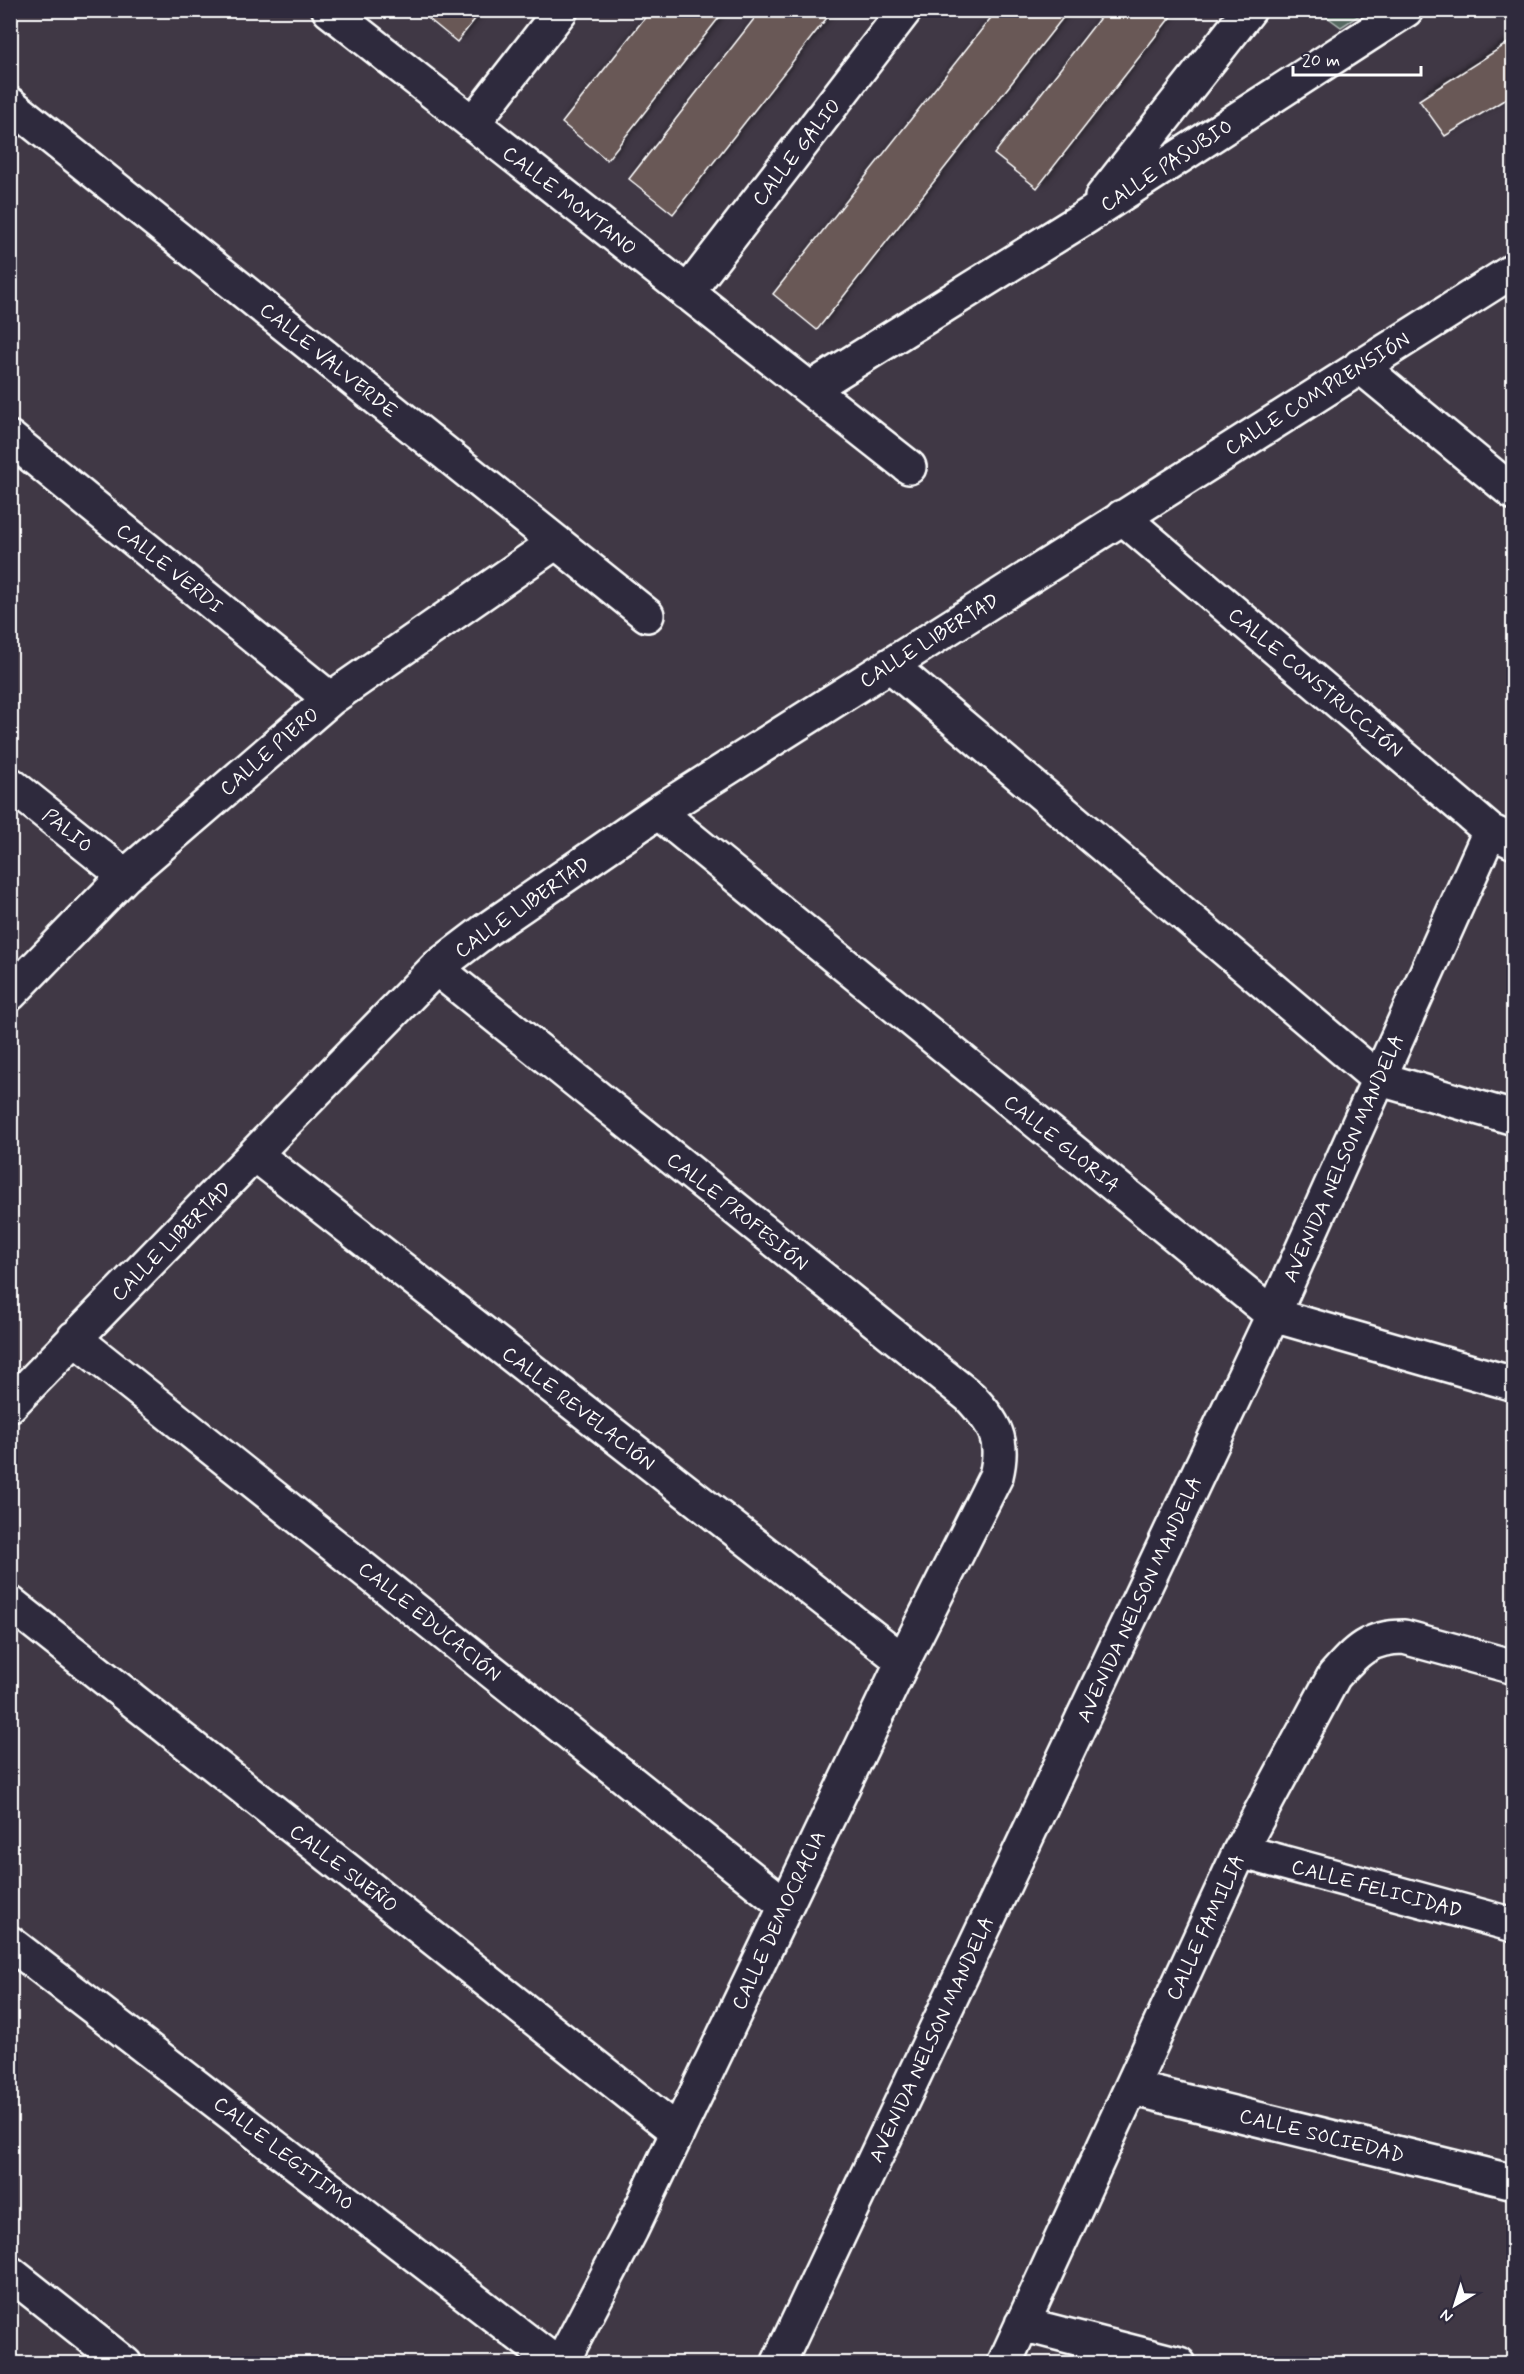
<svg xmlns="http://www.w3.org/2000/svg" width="1524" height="2374" viewBox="0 0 1524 2374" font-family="Mynerve,sans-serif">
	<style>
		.green { fill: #556861; stroke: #aab4b0; stroke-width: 1.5 }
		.building { fill: #695857; stroke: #fff; stroke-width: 1.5; filter: url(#shadow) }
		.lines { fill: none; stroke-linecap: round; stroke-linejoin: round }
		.street-casing { stroke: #fff; stroke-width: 38 }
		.street { stroke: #2f2a3d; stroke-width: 33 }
		.labels { text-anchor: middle; stroke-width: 4.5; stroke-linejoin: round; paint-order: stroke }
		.street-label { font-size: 20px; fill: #fff; stroke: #2f2a3d }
	</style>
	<defs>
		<filter id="shadow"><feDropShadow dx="5.5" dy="-5.5" stdDeviation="3" flood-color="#0009"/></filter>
	</defs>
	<rect width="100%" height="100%" fill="#403845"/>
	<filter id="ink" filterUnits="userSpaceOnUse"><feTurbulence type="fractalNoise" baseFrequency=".0167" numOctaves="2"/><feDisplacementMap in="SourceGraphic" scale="12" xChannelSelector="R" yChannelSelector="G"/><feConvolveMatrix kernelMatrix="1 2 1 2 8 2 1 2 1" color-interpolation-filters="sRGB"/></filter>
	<g filter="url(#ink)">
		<path class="green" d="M1319,11h47l-25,16z"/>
		<path class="building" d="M418,10h64l-25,32z
			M651,10h74l-118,150 -45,-37z
			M761,10h72l-160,204 -44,-35z
			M997,10h72l-252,320 -44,-36z
			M1106,10h70l-139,178 -43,-34z
			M1514,39v55l-69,42 -26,-36z"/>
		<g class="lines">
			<g class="street-casing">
				<path id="street" d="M329,10l580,457
					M10,104l637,511
					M473,123l88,-113
					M1102,197l147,-187
					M687,293l218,-283
					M1360,366l154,127
					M810,389l276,-172 320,-207
					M10,438l320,261
					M1122,517l368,314 24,11
					M890,665l487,413 137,40
					M10,784l115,92
					M658,812l615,503 241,69
					M436,968l534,429c25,27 35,42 26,79l-93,185 -272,569 -70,134
					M10,994l115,-118 205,-177 226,-157
					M256,1155l647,506
					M74,1338l711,567
					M10,1405l426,-437 50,-38 172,-118 856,-542
					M10,1603l668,529
					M1240,1851l274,74
					M10,1943l547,421
					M1131,2088l383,94
					M10,2273l115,91
					M1022,2324l157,40
					M778,2364l495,-1049 217,-484
					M1004,2364l236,-513 94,-175c22,-25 35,-39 70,-39l110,30"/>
			</g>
			<use href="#street" class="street"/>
		</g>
	</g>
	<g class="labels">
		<g class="street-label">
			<text transform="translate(796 152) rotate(-52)" y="7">CALLE GALIO</text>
			<text transform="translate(1166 165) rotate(-33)" y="7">CALLE PASUBIO</text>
			<text transform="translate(570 200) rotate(38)" y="7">CALLE MONTANO</text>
			<text transform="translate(329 360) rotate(39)" y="7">CALLE VALVERDE</text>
			<text transform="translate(1317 393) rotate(-32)" y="7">CALLE COMPRENSIÓN</text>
			<text transform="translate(170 568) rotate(39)" y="7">CALLE VERDI</text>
			<text transform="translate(929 640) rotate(-32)" y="7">CALLE LIBERTAD</text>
			<text transform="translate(1316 682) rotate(40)" y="7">CALLE CONSTRUCCIÓN</text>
			<text transform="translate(269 751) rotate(-41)" y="7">CALLE PIERO</text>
			<text transform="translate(68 830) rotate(39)" y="7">PALIO</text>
			<text transform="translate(522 907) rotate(-35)" y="7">CALLE LIBERTAD</text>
			<text transform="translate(1062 1143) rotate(39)" y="7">CALLE GLORIA</text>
			<text transform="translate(1343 1158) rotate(-66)" y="7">AVENIDA NELSON MANDELA</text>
			<text transform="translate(738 1211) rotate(39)" y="7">CALLE PROFESIÓN</text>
			<text transform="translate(171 1241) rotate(-45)" y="7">CALLE LIBERTAD</text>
			<text transform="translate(579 1408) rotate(38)" y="7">CALLE REVELACIÓN</text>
			<text transform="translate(1139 1599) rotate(-65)" y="7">AVENIDA NELSON MANDELA</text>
			<text transform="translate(430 1621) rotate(39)" y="7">CALLE EDUCACIÓN</text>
			<text transform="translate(344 1868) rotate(38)" y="7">CALLE SUEÑO</text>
			<text transform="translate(1377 1888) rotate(15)" y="7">CALLE FELICIDAD</text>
			<text transform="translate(778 1920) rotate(-65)" y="7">CALLE DEMOCRACIA</text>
			<text transform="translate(1205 1927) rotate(-65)" y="7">CALLE FAMILIA</text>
			<text transform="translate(931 2039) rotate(-65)" y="7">AVENIDA NELSON MANDELA</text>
			<text transform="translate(1322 2135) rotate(14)" y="7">CALLE SOCIEDAD</text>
			<text transform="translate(284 2153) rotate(38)" y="7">CALLE LEGITIMO</text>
		</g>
	</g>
	<rect width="1524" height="2374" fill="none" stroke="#2f2a3d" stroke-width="36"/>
	<rect x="18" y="18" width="1488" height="2338" fill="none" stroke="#fff" stroke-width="2" filter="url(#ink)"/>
	<g transform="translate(1455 2305) rotate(218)" stroke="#2f2a3d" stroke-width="4.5" paint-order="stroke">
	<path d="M0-4.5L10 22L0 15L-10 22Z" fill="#ffffff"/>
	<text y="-9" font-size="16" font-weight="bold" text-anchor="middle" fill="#ffffff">N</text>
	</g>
	<path d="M1293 66v9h128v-9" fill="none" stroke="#ffffff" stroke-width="3"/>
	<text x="1302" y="66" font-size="18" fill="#ffffff" stroke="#2f2a3d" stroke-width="4.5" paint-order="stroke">20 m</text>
</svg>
